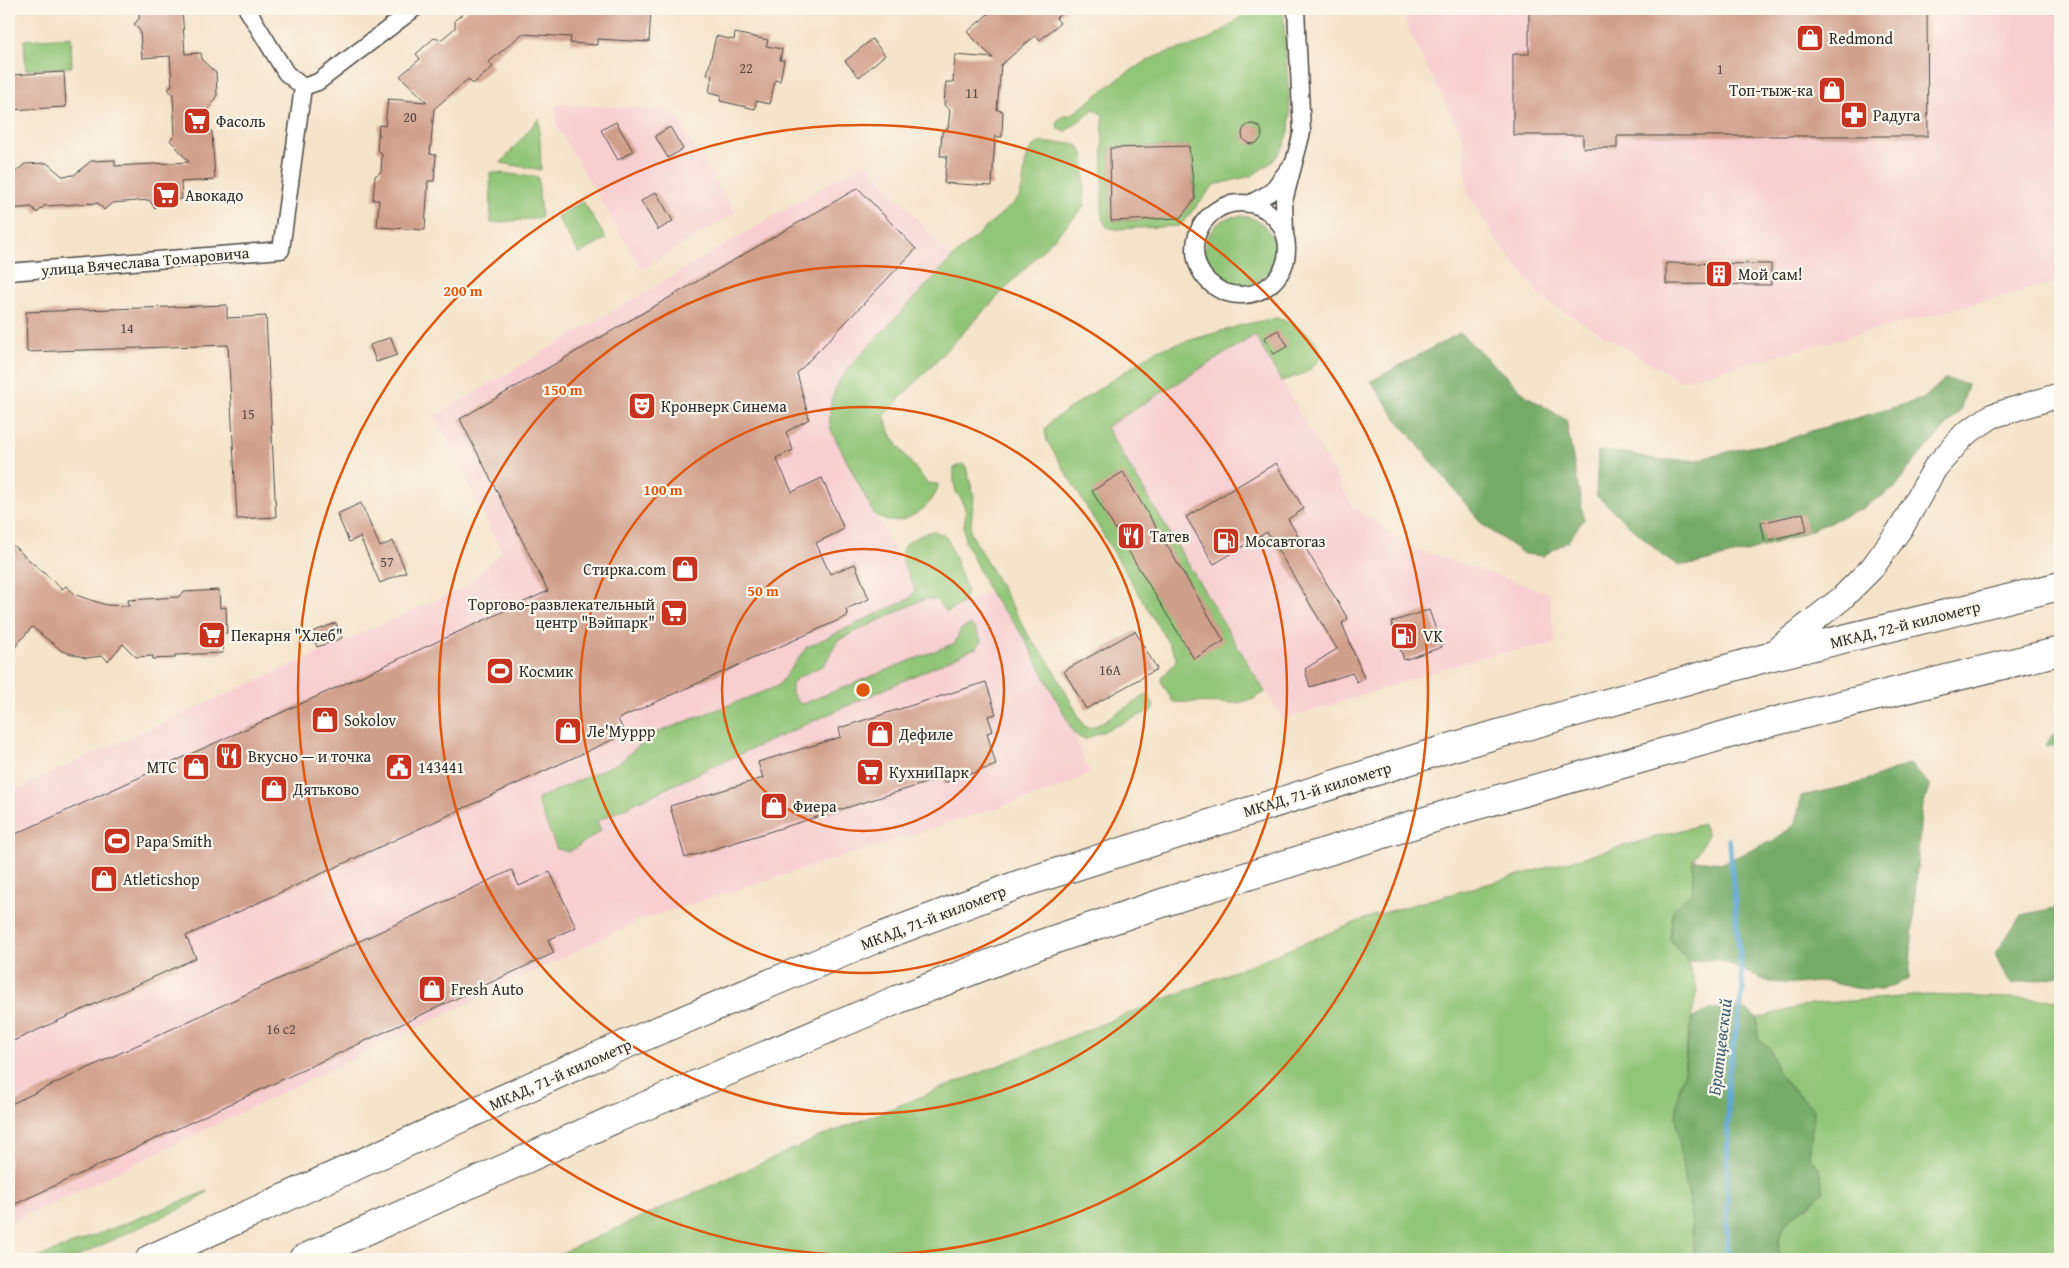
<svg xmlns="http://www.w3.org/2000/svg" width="2069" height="1268" viewBox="0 0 2069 1268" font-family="'Gentium Book Plus',serif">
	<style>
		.built { fill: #f7cfd1 }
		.green { fill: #91c577; stroke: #5e7851; fill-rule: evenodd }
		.forest { fill: #74aa68; stroke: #506a4a }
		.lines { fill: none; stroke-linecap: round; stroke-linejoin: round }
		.stream { stroke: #5ba6d3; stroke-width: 5.5 }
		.building { fill: #d09f8b }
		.street-casing { stroke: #494743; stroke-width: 19 }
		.secondary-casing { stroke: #494743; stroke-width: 26 }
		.highway-casing { stroke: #494743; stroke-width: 30 }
		.street { stroke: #fff; stroke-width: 16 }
		.secondary { stroke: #fff; stroke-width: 24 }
		.highway { stroke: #fff; stroke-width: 28 }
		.ring { fill: none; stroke: #df570e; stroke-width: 2.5 }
		.labels { text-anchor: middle; stroke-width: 4.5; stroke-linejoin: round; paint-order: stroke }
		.number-label { font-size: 14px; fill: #544843 }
		.poi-label { font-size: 16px; fill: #2b2b2b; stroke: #fbf7ec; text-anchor: start }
		.street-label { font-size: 16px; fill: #2b2b2b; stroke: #fbf7ec }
		.water-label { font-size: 18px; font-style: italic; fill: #3e5c6e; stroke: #fbf7ec }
		.centre { fill: #df570e; stroke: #fbf7ec; stroke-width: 2.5 }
		.ring-label { font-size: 15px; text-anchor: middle; font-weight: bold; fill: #df570e; stroke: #fbf7ec; stroke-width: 4.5; stroke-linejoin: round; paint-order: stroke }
	</style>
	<rect width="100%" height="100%" fill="#fbf7ec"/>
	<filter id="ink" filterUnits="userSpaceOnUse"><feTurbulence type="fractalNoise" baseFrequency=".02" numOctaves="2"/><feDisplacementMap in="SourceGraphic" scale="10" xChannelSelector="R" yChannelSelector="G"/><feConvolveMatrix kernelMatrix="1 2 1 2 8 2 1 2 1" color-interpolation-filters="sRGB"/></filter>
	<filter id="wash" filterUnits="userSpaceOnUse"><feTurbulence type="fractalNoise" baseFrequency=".0096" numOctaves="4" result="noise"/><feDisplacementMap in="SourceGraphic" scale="20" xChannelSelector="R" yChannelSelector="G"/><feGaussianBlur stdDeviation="1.12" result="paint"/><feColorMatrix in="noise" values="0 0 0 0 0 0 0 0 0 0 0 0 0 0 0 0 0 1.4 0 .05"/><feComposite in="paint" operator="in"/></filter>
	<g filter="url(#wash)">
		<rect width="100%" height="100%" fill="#f5e3c9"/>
		<path class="built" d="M1400,9h660v272l-380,100 -137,-82 -47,-59 -28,-47 -5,-55 -51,-101z
			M556,104l116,6 63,103 -93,56 -86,-144z
			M866,162l86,96 -108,116 30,140 39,68 34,30 42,-21 9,14 14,15 14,21 48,92 16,40 -30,15 -419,132 -632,304v-432l454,-204 39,-36 -67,-136z
			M1255,334l98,173 63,42 133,44 7,51 -67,11 -206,65 -177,-293z"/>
		<path class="green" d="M1250,9h33l7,105 -1,18 -6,16 -11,14 -21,14 -37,9 -34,41 -64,3 -9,-2 -5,-8 1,-104 -9,-6 -29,23 -7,-3 -1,-8 7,-6h7c25,-18 50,-41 78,-55 16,-9 34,-11 50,-17 20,-8 35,-20 51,-34zM1189,146l6,52 -15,20 -68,3 -2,-73z
			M71,37l1,30 -46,3 -2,-30z
			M539,118l2,52 -40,-7z
			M1039,143h31l9,3 5,10v51l-199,207c1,23 29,51 42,69l11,1c-1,19 -28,38 -46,37 -7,0 -13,-3 -18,-7l-43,-84c-5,-25 4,-46 20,-65l101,-107 67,-60c8,-16 1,-48 20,-55z
			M490,172l48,5 3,41 -50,5z
			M583,201l23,38 -27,15 -22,-37z
			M1205 251a35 35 0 1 1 70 0a35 35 0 1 1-70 0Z
			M1276,318c16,3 57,25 40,46 -7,10 -23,13 -35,17l-26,-46 -149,92 159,265 -11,7 -18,4 -63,-1 -12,-21 2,-5 13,-14v-6l-129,-215 -2,-11 6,-9 106,-71 85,-25z
			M962,464l4,3 8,29 -4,36 60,106 18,22 36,66 5,2 5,-1 54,-33 6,11 -2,5 -66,29 -6,-1 -6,-5 -48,-92 -14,-21 -14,-15 -11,-18 -22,-46 -1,-15 2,-14 -4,-12 -6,-8 -2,-9v-15z
			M934,531l10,4 4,5 19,51 -4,12 -16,9 -11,-12 -12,-1 -86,41 -14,25 -27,13 -5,6v9l5,8 5,3 153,-61 6,-14 9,-4 5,3 6,12 -3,7 -260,117 -121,57 4,10 -32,21 -12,-3 -19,-46 1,-5 81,-36 31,-27 127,-49 29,-39 102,-48 6,-8 -1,-4c-6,-18 -25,-36 1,-49 6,-3 12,-6 19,-7z
			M1703,824l5,11 -15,25v30l-20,20 -3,28 18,24 9,28 -10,51 -3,30 -6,24 6,82 6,24 4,58h-1146l272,-122 552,-221z
			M1926,995l134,5v259h-281c-3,-28 7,-41 31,-54l9,-37 -10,-11 5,-48 -26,-24 -10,-13 -8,-23 -12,-10 -1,-21 54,-14z
			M208,1191l-16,12 -120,56h-38z"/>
		<path class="forest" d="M1460,333l67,63 39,24 18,99 -16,22 -25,15 -19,-2 -41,-29 -87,-107 -25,-37z
			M1945,379l23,5 -8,27 -49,54 -16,23 -34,21 -64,27 -47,15 -55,13 -17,1 -16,-10 -66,-60 2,-44 29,2 31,7h39l46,-12 38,-6 30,-11 112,-32z
			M2060,732v14h-14l5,-9z
			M1910,764l20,21 -9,27 -12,167 -28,11 -27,-2 -28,-7 -29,3 -28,-2 -52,-23 -29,3 -18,-23 3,-29 20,-20v-30l30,3 51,-23 22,-16 5,-28 55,-12z
			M2060,907v69l-49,8 -16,-29 26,-40z
			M1726,1008l20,2 11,8 1,21 12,10 8,23 10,13 26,24 -5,48 10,11 4,25c-25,23 -49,25 -44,66h-85l-4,-58 -6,-24 -8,-60 2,-22 6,-24 7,-52 18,-9z"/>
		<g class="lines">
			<path class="stream" d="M1727,1259l1,-182 15,-87 -14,-150"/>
		</g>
		<g id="blocks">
			<path class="building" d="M139,9h43l3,45 16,-1 1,7 14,13 1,22 -12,20 1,10 6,7 3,48 -34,2 1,17 -18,1 -9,8 -6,-8 -37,3 -8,7 -6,-7 -54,3 -7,7 -5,-6 -23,2v-32l16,-13 22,-1 15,13 12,-1 17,-14 24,-1v6l74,-4 -19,-22 5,-5 -2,-40 -5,-6 4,-4 -2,-29 -28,2 -2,-27 -6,-7 5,-5z
				M469,9h182l-2,33 -52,-3v6l-27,-2 1,-6 -49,-3 -33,28 4,5 -20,17 -5,-5 -34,30 -4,45 6,1 -2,26h-6l-3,49 -48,-3 2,-27h-6l2,-24 6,-4 1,-18 -5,-5 2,-24 6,1 3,-27 39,3 -27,-26 20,-17 -4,-5 18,-16 7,2 14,-12v-8z
				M994,9h72l-10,9 4,5 -20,17 -4,-5 -35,30 -4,45 6,1 -1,26h-7l-3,49 -48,-3 3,-27h-7l2,-24 6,-4 2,-18 -6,-5 2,-23h7l2,-27 38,3 -26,-26z
				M1529,9h398l1,127h-311v12h-34v-13h-70v-81h16z
				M735,33l33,7 -2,6 16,3 -2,11h4l-4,21 -5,-1 -5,24 -14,-3 -1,8 -35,-8 1,-6 -12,-3 3,-16 -5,-1 9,-39 18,4z
				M872,39l13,16 -26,22 -14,-16z
				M64,72l2,35 -57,3v-35z
				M616,122l17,29 -15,9 -17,-30z
				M1242 134a10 10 0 1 1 20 0a10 10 0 1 1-20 0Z
				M670,127l13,22 -15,9 -13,-22z
				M1189,146l6,53 -15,19 -69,3 -1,-73z
				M858,188l58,61 -119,124 12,46 -23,13 7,18 -17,8 16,34 30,-14 22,51 -28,14 14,31 25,-10 14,35 -23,10 2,7 -230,103 7,15 -439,202 10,22 -187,85v-206l539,-246 -88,-172z
				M656,192l17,29 -15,9 -17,-29z
				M1666,263l105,1v21l-105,-1z
				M227,305v13l39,-2 10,201 -39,2 -9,-174 -201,7 -1,-40z
				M1278,330l10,16 -14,8 -10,-16z
				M391,337l6,18 -21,7 -6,-17z
				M1276,463l28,46 -16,10 60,100 -6,4 22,55 -7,4 -5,-9 -42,14 -5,-18 32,-20 -70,-117 -53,32 -28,-47z
				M1123,472l101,169 -30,18 -102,-168z
				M361,503l19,44 13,-6 13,31 -26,11 -20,-46 -11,5 -12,-28z
				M1803,513l4,18 -42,10 -4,-18z
				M9,542l53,47 4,-3 10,9 30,10 23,1 -1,-6 50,-3 6,-5 35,-2 1,18 6,-1 1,26 -6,1 2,19 -48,2v3l-22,1v-3l-17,1 -13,-13 -15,17 -5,-5 -17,2 -24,-7 -30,-24 -23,27z
				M1429,610l13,37 -38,13 -13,-38z
				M336,623l6,15 -25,9 -5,-15z
				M1135,631l22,38 -71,40 -22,-38z
				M986,682l10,32 -8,2 5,15 -6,2 9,32 -52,18 -2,-5 -257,80 -15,-52 93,-28 -5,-16 83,-25 -2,-9z
				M512,870l7,16 31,-14 26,55 -28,13 6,13 -545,254v-102z"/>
		</g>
	</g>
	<g filter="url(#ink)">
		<use href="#blocks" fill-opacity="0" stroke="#494743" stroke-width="1"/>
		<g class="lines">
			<g class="street-casing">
				<path id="street" d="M247,9l39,64 17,14
					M303,87l15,-5 96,-73
					M1195 249a46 46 0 1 1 92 0a46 46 0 1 1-92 0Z
					M1249,204l22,-12 20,-26
					M1285,234l-1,-33 18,-69 -6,-123
					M9,272l272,-22 22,-163"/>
			</g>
			<g class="secondary-casing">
				<path id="secondary" d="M1767,657l74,-58 31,-31 31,-43 32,-57 30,-34 27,-18 68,-21"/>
			</g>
			<g class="highway-casing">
				<path id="highway" d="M150,1259l441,-200 284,-120 145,-55 429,-136 316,-90 295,-72
					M303,1259l314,-141 282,-119 142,-55 136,-46 290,-90 297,-84 296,-73"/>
			</g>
			<use href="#street" class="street"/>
			<use href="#secondary" class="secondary"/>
			<use href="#highway" class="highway"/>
		</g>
	</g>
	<g class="ring">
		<circle cx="863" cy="690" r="141"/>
		<circle cx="863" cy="690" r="283"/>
		<circle cx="863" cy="690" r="424"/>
		<circle cx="863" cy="690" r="565"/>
	</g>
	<defs>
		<g id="shop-square" transform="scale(1.4375)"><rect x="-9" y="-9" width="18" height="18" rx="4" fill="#c8321e" stroke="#fbf7ec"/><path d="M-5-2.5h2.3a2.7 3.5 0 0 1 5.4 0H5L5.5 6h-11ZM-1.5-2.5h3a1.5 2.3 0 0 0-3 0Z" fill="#fff"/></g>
		<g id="pharmacy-square" transform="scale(1.4375)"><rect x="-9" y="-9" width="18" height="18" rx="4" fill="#c8321e" stroke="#fbf7ec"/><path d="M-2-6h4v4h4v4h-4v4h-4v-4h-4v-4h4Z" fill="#fff"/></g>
		<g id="supermarket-square" transform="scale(1.4375)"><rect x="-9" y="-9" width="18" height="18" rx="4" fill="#c8321e" stroke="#fbf7ec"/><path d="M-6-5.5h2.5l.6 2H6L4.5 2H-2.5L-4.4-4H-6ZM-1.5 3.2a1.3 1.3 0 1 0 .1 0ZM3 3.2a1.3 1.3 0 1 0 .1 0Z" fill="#fff"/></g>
		<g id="building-square" transform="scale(1.4375)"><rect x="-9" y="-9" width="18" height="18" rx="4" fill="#c8321e" stroke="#fbf7ec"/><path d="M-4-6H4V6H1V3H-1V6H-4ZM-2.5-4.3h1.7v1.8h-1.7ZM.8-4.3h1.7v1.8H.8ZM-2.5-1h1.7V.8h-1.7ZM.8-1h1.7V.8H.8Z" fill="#fff"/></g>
		<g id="theatre-square" transform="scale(1.4375)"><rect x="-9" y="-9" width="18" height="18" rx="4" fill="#c8321e" stroke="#fbf7ec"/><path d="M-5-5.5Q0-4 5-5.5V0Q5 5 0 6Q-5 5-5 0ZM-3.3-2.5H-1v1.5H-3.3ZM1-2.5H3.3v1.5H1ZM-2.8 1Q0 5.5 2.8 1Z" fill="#fff"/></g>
		<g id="restaurant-square" transform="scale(1.4375)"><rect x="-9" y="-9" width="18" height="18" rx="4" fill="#c8321e" stroke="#fbf7ec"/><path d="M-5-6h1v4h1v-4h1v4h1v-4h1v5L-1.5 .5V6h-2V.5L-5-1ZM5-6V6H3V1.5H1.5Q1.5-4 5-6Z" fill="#fff"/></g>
		<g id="fuel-square" transform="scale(1.4375)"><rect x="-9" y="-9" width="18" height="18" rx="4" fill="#c8321e" stroke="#fbf7ec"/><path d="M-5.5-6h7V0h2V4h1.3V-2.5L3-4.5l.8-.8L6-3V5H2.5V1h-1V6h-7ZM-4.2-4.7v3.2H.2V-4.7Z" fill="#fff"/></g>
		<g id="stadium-square" transform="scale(1.4375)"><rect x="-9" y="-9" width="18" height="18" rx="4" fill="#c8321e" stroke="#fbf7ec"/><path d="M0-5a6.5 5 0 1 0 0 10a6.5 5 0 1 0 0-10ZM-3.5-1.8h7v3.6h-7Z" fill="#fff"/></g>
		<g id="civic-square" transform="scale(1.4375)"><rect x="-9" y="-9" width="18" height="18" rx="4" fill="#c8321e" stroke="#fbf7ec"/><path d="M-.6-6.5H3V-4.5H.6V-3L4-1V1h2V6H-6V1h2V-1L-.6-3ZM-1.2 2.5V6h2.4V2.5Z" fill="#fff"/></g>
	</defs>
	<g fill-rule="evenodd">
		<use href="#shop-square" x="1810" y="38"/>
		<use href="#shop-square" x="1832" y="90"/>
		<use href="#pharmacy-square" x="1854" y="115"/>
		<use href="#supermarket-square" x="197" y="121"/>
		<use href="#supermarket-square" x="166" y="195"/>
		<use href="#building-square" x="1719" y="274"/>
		<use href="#theatre-square" x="642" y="406"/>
		<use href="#restaurant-square" x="1131" y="536"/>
		<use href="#fuel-square" x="1226" y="541"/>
		<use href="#shop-square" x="685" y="569"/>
		<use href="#supermarket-square" x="674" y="613"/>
		<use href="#supermarket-square" x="212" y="635"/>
		<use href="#fuel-square" x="1404" y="636"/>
		<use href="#stadium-square" x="500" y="671"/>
		<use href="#shop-square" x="325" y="720"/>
		<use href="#shop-square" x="568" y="731"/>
		<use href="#shop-square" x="880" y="734"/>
		<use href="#restaurant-square" x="229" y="756"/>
		<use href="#shop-square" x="196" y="767"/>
		<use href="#civic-square" x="399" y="767"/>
		<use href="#supermarket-square" x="870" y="772"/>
		<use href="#shop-square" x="274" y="789"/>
		<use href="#shop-square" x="774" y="806"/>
		<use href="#stadium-square" x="117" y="841"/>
		<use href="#shop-square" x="104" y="879"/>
		<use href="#shop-square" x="432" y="989"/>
	</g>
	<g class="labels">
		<g class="number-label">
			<text x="746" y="73">22</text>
			<text x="1720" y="74">1</text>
			<text x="972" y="98">11</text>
			<text x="410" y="122">20</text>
			<text x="127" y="333">14</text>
			<text x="248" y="419">15</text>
			<text x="387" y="567">57</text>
			<text x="1110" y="675">16А</text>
			<text x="281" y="1034">16 с2</text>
		</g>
		<g class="poi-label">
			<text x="1829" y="44">Redmond</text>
			<text x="1813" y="96" text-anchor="end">Топ-тыж-ка</text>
			<text x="1873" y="121">Радуга</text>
			<text x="216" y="127">Фасоль</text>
			<text x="185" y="201">Авокадо</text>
			<text x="1738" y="280">Мой сам!</text>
			<text x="661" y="412">Кронверк Синема</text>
			<text x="1150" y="542">Татев</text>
			<text x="1245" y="547">Мосавтогаз</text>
			<text x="666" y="575" text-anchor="end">Стирка.com</text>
			<text x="655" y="610" text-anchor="end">Торгово-развлекательный<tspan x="655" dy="18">центр "Вэйпарк"</tspan></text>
			<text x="231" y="641">Пекарня "Хлеб"</text>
			<text x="1423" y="642">VK</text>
			<text x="519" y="677">Космик</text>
			<text x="344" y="726">Sokolov</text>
			<text x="587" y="737">Ле'Муррр</text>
			<text x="899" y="740">Дефиле</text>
			<text x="248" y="762">Вкусно — и точка</text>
			<text x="177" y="773" text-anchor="end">МТС</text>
			<text x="418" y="773">143441</text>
			<text x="889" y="778">КухниПарк</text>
			<text x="293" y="795">Дятьково</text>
			<text x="793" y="812">Фиера</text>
			<text x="136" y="847">Papa Smith</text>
			<text x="123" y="885">Atleticshop</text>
			<text x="451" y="995">Fresh Auto</text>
		</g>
		<g class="street-label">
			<text transform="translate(145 261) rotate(-5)" y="6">улица Вячеслава Томаровича</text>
			<text transform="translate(1905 624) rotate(-14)" y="6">МКАД, 72-й километр</text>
			<text transform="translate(1317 789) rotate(-17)" y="6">МКАД, 71-й километр</text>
			<text transform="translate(933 917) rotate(-21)" y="6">МКАД, 71-й километр</text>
			<text transform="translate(560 1074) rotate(-24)" y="6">МКАД, 71-й километр</text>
		</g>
		<g class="water-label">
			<text transform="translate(1720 1047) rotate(-83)" y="6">Братцевский</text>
		</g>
	</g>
	<circle cx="863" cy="690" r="8" class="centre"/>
	<g class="ring-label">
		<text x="463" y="296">200 m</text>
		<text x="563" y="395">150 m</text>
		<text x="663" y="495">100 m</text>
		<text x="763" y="596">50 m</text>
	</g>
	<rect width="2069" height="1268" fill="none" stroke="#fbf7ec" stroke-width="30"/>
</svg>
